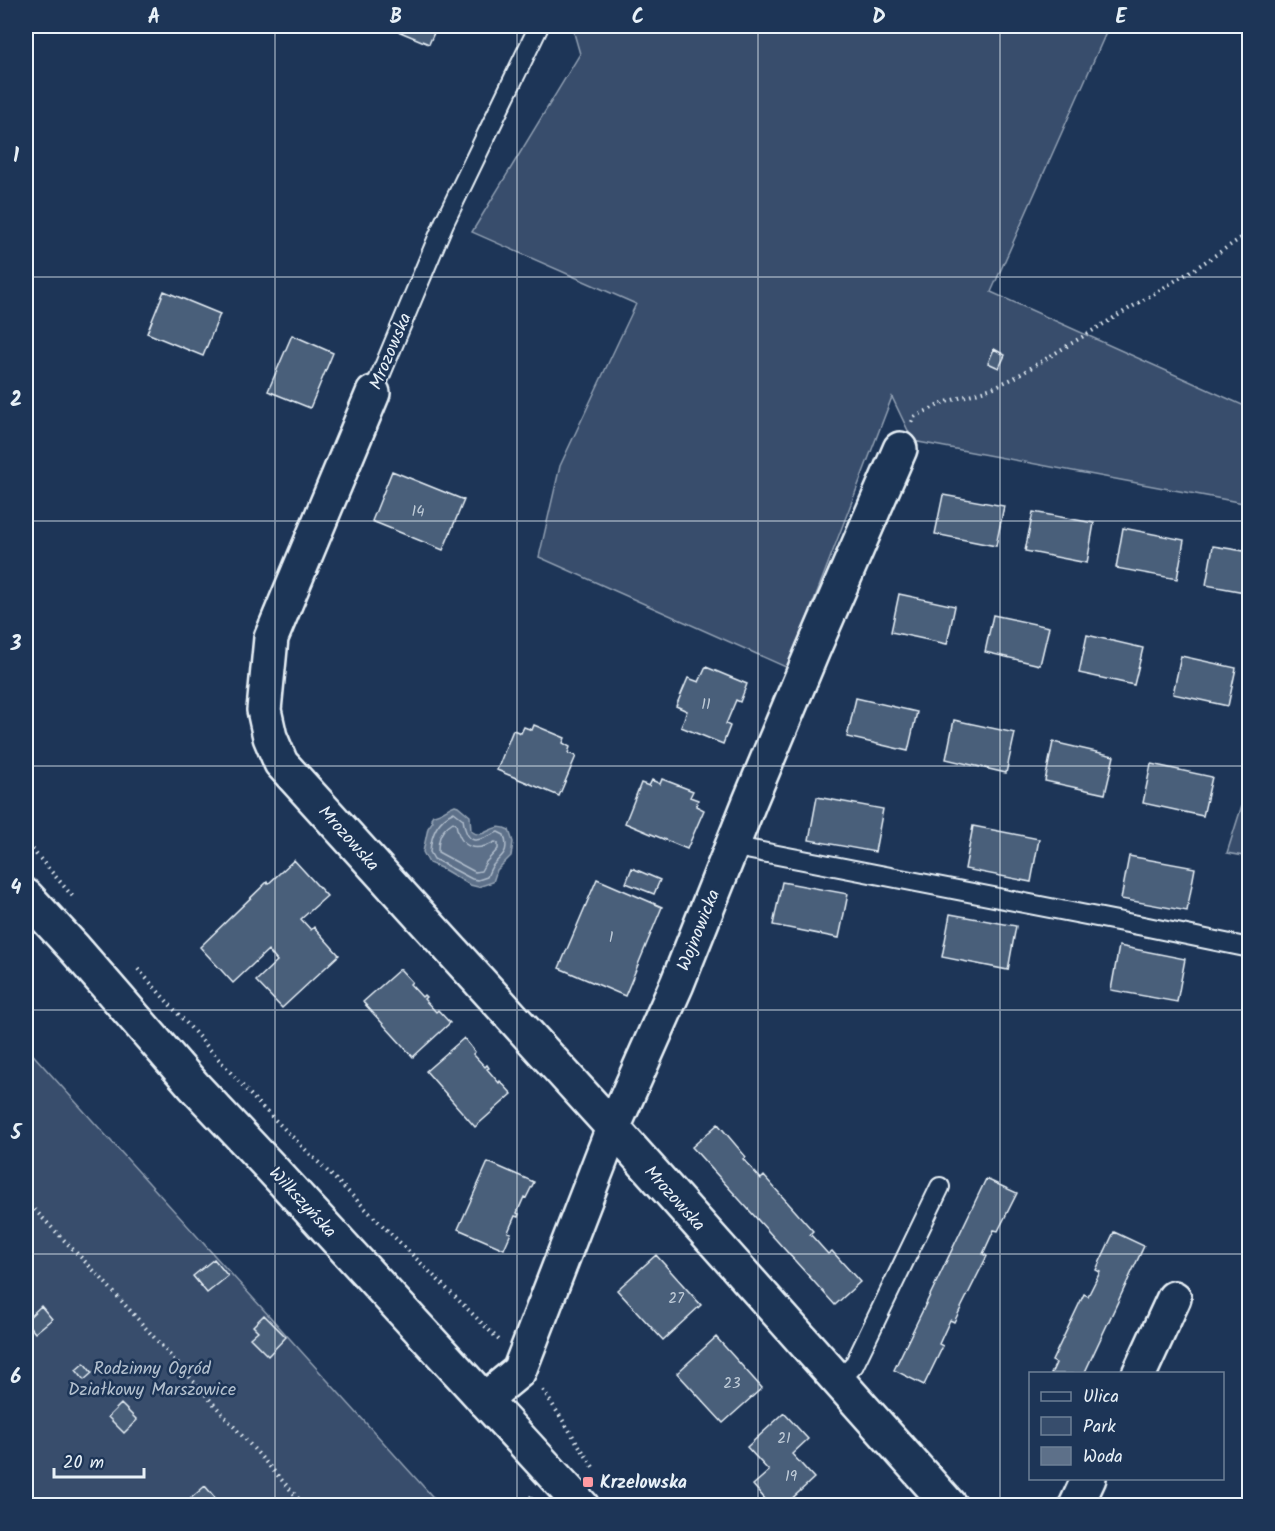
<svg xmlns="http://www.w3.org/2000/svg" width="1275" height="1531" viewBox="0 0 1275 1531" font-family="Kalam,sans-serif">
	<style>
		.green { fill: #374d6c; stroke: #909fb2; stroke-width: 1.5 }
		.water { fill: #5d7089; stroke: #95a4b5; stroke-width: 1.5 }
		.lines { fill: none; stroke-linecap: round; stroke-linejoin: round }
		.shore { stroke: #b0bdcc; stroke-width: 1.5 }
		.building { fill: #495e7a; stroke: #e8f1f8; stroke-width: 1.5 }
		.service-casing { stroke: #e8f1f8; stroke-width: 22 }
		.minor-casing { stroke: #e8f1f8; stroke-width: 38 }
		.tertiary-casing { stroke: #e8f1f8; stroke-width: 38 }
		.path { stroke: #e8f1f8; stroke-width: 4; stroke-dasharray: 1.5 4.5; stroke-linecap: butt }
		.service { stroke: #1d3557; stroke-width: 18 }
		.minor { stroke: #1d3557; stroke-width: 33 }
		.tertiary { stroke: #1d3557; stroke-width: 33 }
		.grid { fill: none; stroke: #e8f1f8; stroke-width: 1.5; stroke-opacity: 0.55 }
		.poi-dot { fill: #ff9aa2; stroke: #1d3557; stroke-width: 2 }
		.labels { text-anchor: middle; stroke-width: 5; stroke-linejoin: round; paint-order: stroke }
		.number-label { font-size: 15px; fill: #c0ccd8 }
		.street-label { font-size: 18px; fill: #e8f1f8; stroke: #1d3557 }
		.park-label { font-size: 18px; fill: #b3c0ce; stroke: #1d3557 }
		.poi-label { font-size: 18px; font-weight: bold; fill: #e8f1f8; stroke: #1d3557; text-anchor: start }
		.neatline { fill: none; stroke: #e8f1f8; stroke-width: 2 }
		.grid-label { font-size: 20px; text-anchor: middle; font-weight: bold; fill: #e8f1f8 }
	</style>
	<rect width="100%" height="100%" fill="#1d3557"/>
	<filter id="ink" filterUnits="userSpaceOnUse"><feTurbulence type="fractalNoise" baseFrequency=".0167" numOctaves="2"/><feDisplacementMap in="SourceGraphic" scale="12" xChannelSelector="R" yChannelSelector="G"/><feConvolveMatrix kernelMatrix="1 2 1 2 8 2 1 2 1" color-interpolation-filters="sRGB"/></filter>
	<g filter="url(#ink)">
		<path class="green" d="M572,26h537l-118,266 258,116v96l-336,-63 -21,-44 -104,271 -249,-111 21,-91 76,-162 -164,-72 108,-178z
			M1249,783v74l-22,-4z
			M26,1047l414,458h-414z"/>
		<path class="water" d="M455,805l3,1 12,10 1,15c14,11 20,-11 38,-1l4,12 -2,14 -14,14 -4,12 -15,5 -8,-2 -27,-16 -14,-6 -6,-11 5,-24 5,-7 -2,-3 2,-3c9,-1 13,-7 22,-10z"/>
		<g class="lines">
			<path class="shore" d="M454,812l9,7c4,28 13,23 35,13l6,3c5,17 0,18 -10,29 -4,4 -5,9 -7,13l-9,3 -6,-1 -38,-20 -4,-7c1,-18 7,-32 24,-40z
				M453,822l3,2c4,24 18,29 39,18l3,1v6l-12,13 -5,9 -6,1 -37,-20c0,-15 3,-22 15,-30z"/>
		</g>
		<path class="building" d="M386,26h51l-8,18z
			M164,291l56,23 -17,42 -56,-23z
			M292,335l41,18 -23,55 -42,-17z
			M994,349l11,6 -6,13 -11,-5z
			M392,471l72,29 -21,50 -71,-29z
			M943,495l61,11 -8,40 -61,-12z
			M1033,512l61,11 -7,40 -62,-12z
			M1123,528l61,12 -7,39 -61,-11z
			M1213,546l37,6v41l-44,-8z
			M899,594l56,12 -8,38 -56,-12z
			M993,615l56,12 -9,38 -55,-13z
			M1087,635l56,13 -9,37 -55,-12z
			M1181,656l55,12 -8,38 -55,-12z
			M706,667l41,17 -7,18 -4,-2 -10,24 4,2 -7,18 -42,-17 6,-16 -11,-5 12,-28 11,4z
			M856,698l61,14 -9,39 -61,-14z
			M954,720l61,13 -9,40 -60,-14z
			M534,725l31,13 -2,5 7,4 -2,6 8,3 -17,40 -62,-26 16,-40 8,3 3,-6 8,3z
			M1053,742l61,14 -9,38 -60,-13z
			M1151,764l61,13 -9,39 -60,-13z
			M662,779l31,12 -3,6 8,3 -2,6 8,4 -17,39 -62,-26 16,-40 8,3 3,-6 8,4z
			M817,797l66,12 -8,43 -66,-12z
			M973,826l66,13 -8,43 -66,-13z
			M1129,856l66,12 -8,43 -66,-12z
			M294,860l33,36 -26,23 10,11 3,-3 25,28 -57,53 -26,-27 21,-20 -9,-11 -35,33 -33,-36 67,-65 1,2z
			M632,868l28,12 -6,14 -28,-11z
			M597,879l65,28 -37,89 -66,-28z
			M782,882l66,12 -9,44 -66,-13z
			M950,914l66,12 -8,44 -66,-13z
			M1119,946l66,13 -8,43 -66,-12z
			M400,969l12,13 -2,2 12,13 2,-2 2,2 -2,2 12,13 2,-2 12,13 -37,34 -50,-55z
			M464,1038l11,14 -2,2 12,13 2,-2 2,3 -2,1 12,14 1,-2 12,13 -37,33 -49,-56z
			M718,1124l28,33 -3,2 18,20 3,-3 49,55 -3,3 18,20 4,-3 28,31 -25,23 -143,-158z
			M488,1162l46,20 -8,16 -2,-1 -7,16 2,1 -1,3 -3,-1 -7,16 3,1 -7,16 -46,-20z
			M986,1179l31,14 -19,38 -4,-1 -11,24 4,2 -33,66 -4,-2 -11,24 4,2 -19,39 -30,-15z
			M1114,1232l30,14 -60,128h-33l5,-11 -4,-2 32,-67 4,2 12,-24 -4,-2z
			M656,1255l45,50 -38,35 -46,-50z
			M214,1259l14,17 -21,17 -14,-17z
			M41,1306l11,13 -17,14 -9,-11v-2z
			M264,1315l22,22 -18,19 -18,-18 8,-7 -5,-5z
			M716,1337l46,51 -39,35 -46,-50z
			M84,1363l8,10 -8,7 -8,-10z
			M121,1404l16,16 -13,13 -16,-16z
			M784,1413l24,26 -16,15 22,24 -30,28h-13l-18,-21 16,-14 -22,-24z
			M205,1486l11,13 -7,7h-14l-5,-7z"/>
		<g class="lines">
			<g class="service-casing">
				<path id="service" d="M373,393l71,-170 95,-197
					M731,846l412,80 107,22
					M839,1381l15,-16 86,-178"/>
			</g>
			<g class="minor-casing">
				<path id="minor" d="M373,393l-102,245 -7,72 6,27 11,26 332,365 337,378
					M1139,1374l35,-76
					M484,1400l35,-29 94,-243 64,-144 73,-183 63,-151 87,-201
					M1076,1506l13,-28"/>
			</g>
			<g class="tertiary-casing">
				<path id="tertiary" d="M26,896l49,53 119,137 78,83 310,337"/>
			</g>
			<path class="path" d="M912,422l2,-5 29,-14 49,-15 22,-10 179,-108 57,-38
				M26,839l10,15 39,45
				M138,969l119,133 242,238
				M26,1201l75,77 204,228
				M543,1390l52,80
				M26,1496l8,10
				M522,1506l10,-10"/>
			<use href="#service" class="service"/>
			<use href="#minor" class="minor"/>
			<use href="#tertiary" class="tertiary"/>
		</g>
	</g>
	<path class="grid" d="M275,26v1480M517,26v1480M758,26v1480M1000,26v1480M26,277h1224M26,521h1224M26,766h1224M26,1010h1224M26,1254h1224"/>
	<rect class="poi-dot" x="582" y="1476" width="12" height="12" rx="3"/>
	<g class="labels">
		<g class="number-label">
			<text x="418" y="516">14</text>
			<text x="706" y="709">11</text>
			<text x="611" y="942">1</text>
			<text x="676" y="1303">27</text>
			<text x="732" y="1388">23</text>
			<text x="784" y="1443">21</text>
			<text x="791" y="1481">19</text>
		</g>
		<g class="street-label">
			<text transform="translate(390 351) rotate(-67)" y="6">Mrozowska</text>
			<text transform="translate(349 838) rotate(48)" y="6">Mrozowska</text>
			<text transform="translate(698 930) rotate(-68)" y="6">Wojnowicka</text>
			<text transform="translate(675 1198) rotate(48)" y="6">Mrozowska</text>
			<text transform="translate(303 1202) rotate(47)" y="6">Wilkszyńska</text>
		</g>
		<g class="park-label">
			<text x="152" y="1374">Rodzinny Ogród<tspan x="152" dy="21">Działkowy Marszowice</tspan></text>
		</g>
		<g class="poi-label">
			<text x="600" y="1488">Krzelowska</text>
		</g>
	</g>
	<rect width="1275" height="1531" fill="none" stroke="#1d3557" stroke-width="66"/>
	<rect x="1029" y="1372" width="195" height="108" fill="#1d3557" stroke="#6e8097" stroke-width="1.5"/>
	<rect x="1041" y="1392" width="30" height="9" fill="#1d3557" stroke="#6e8097" stroke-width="1.5"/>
	<text x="1083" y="1402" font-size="18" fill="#e8f1f8">Ulica</text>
	<rect x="1041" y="1417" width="30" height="18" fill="#374d6c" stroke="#6e8097" stroke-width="1.5"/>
	<text x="1083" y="1432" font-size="18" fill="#e8f1f8">Park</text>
	<rect x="1041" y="1447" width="30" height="18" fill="#5d7089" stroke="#6e8097" stroke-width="1.5"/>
	<text x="1083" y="1462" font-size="18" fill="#e8f1f8">Woda</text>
	<path d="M54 1468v9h90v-9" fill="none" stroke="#e8f1f8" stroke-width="3"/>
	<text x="63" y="1468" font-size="18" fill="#e8f1f8" stroke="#1d3557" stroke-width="4.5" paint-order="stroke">20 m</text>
	<rect x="33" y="33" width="1209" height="1465" class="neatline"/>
	<g class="grid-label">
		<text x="154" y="23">A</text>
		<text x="396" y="23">B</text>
		<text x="638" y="23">C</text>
		<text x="879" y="23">D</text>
		<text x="1121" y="23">E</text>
		<text x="16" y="162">1</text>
		<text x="16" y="406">2</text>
		<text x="16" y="650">3</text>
		<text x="16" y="894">4</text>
		<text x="16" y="1139">5</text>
		<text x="16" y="1383">6</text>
	</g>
</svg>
